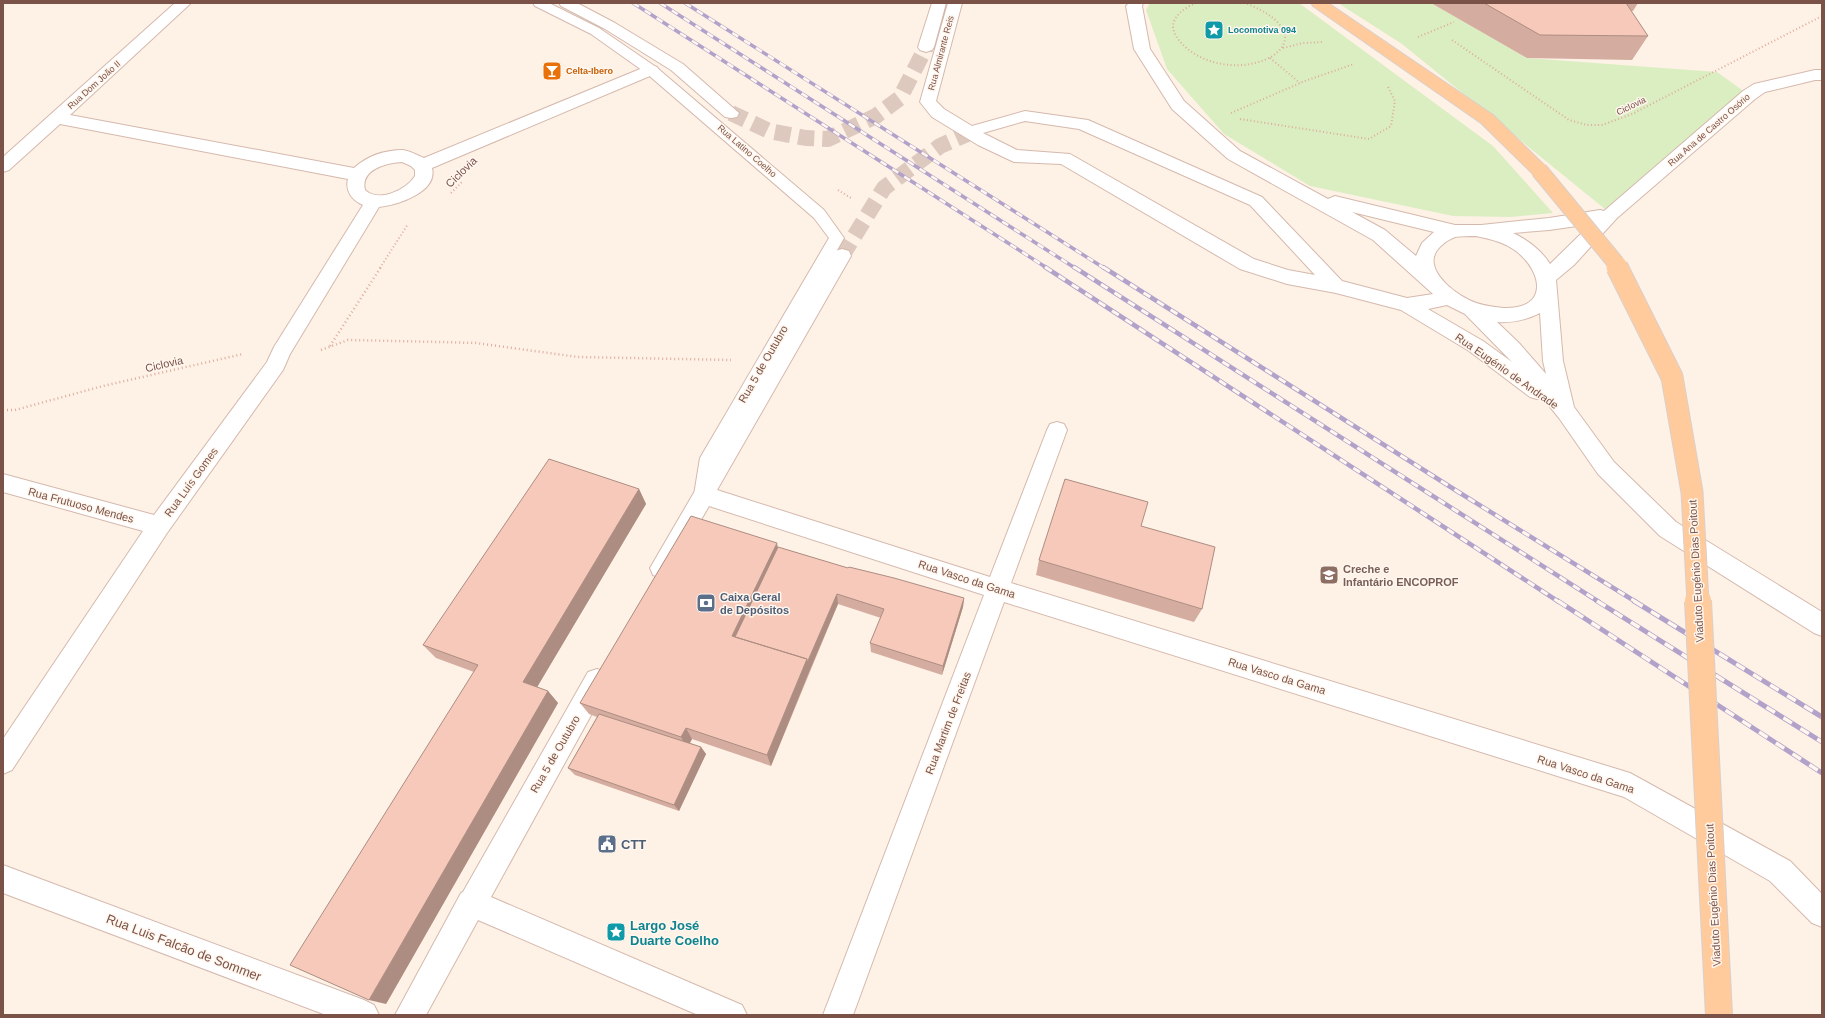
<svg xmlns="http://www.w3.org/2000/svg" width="1825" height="1018" viewBox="0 0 1825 1018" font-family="Arial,sans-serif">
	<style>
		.green { fill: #dbeec2 }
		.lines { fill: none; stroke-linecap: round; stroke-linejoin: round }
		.street-tunnel { stroke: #ddc9be; stroke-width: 16; stroke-dasharray: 16 8; stroke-linecap: butt }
		.lane-casing { stroke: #d5b9ad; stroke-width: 2 }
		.street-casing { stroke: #d5b9ad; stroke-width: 2 }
		.primary-casing { stroke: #dacfcb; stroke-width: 2 }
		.path-far1 { stroke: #ddac9d; stroke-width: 2; stroke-dasharray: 1 2.5; stroke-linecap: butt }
		.path { stroke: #ddac9d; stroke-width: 2.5; stroke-dasharray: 1 3; stroke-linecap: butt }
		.lane { fill: #fff; fill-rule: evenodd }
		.street { fill: #fff; fill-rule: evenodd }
		.primary { fill: #ffcb9c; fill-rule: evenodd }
		.rail-far2-casing { stroke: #b2a2ca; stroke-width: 3.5 }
		.rail-far1-casing { stroke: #b2a2ca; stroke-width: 4.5 }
		.rail-casing { stroke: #b2a2ca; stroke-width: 5 }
		.rail-far2 { stroke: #fff6ee; stroke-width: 2.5; stroke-dasharray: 7; stroke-linecap: butt }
		.rail-far1 { stroke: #fff6ee; stroke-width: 3; stroke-dasharray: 8; stroke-linecap: butt }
		.rail { stroke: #fff6ee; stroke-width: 3.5; stroke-dasharray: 10; stroke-linecap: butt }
		.primary-bridge-far2-casing { stroke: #dacfcb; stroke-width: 18; stroke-linecap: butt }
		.primary-bridge-far1-casing { stroke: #dacfcb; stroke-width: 23; stroke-linecap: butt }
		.primary-bridge-casing { stroke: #dacfcb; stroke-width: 28; stroke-linecap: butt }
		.primary-bridge-far2 { stroke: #ffcb9c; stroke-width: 16 }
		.primary-bridge-far1 { stroke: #ffcb9c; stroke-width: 21 }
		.primary-bridge { stroke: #ffcb9c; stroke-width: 26 }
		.wall { fill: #d4ada0 }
		.shaded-wall { fill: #ad8d82 }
		.building { fill: #f7c9ba; stroke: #ad8d82 }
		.labels { text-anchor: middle; stroke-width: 3; stroke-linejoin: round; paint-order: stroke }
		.far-culture-label { font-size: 9px; font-weight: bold; fill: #0d838f; stroke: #fff6ee; text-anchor: start }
		.far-street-label { font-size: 9px; fill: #7b5247; stroke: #fff6ee }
		.far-food-label { font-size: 9px; font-weight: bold; fill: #c56008; stroke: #fff6ee; text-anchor: start }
		.street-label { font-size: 11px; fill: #7b5247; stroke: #fff6ee }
		.education-label { font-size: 11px; font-weight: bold; fill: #785e54; stroke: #fff6ee; text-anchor: start }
		.service-label { font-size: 11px; font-weight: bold; fill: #4e5e75; stroke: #fff6ee; text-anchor: start }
		.near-service-label { font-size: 13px; font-weight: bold; fill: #4e5e75; stroke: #fff6ee; text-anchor: start }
		.near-culture-label { font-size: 13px; font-weight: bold; fill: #0d838f; stroke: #fff6ee; text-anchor: start }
		.near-street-label { font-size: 13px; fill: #7b5247; stroke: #fff6ee }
	</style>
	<rect width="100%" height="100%" fill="#fef1e6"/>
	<path class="green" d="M1150,3h149l194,143 60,67 -42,4 -58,-1 -143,-30 -86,-52 -57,-65 -21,-59z
		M1338,3h93l96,55 190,14 32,23 -138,119 -209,-170z"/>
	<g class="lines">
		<path class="street-tunnel" d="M731,113l38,18 37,7 22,1 48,-23 24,-18 26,-51
			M842,256l42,-68 56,-42 38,-17"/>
		<g class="lane-casing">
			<path id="lane" d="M533,3h16l50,25 57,39 168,143 20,28 -126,221 -6,36 -3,5 -6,2 -6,-2 -3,-5 6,-37 129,-220 -15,-20 -168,-145 -55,-39 -56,-28z"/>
		</g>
		<g class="street-casing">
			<path id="street" d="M175,3h16l-121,112 284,53c13,-12 31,-18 49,-18 7,1 14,5 21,8l221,-91 6,-2 6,2 2,3 -2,3 -225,95c6,24 -34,37 -53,39l-89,147 -7,16 -116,163 -155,237 -9,4v-35l140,-208 -140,-39v-18l151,41 113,-153 7,-15 89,-142c-11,-5 -18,-14 -15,-26l-288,-55 -51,46 -6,2v-15zM402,162l9,4 4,4v6c-9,14 -36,27 -50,14 -5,-21 22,-27 37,-28z
				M559,3h18l38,20 68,41 56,49 -2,4 -6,1 -6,-1 -54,-47 -66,-41 -44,-23z
				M932,3h14l-12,44 -2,3 -6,2 -6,-2 -2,-3z
				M948,3h14l-26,98 8,8 28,17 53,-15 63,9 174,77 80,84 65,17 26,-4 -60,-54 -145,-81 -56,-50 -38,-60 -8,-43 3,-3h14l-1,3 8,43 34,52 56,50 88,48 7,-3 120,29h26l68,-7 51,-8 4,1 139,-120 11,-7 61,-14h7v10h-7l-50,12 -10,7 -138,119 -43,47 -18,15 7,81 11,46 40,55 62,60 146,90v24l-8,-3 -154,-97 -62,-62 -39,-56 -17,-21 -5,2 -7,-2 -61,-46 -68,-41 -65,-17 -49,-9 -47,-15 -179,-105 -47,-2 -36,-17 -46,-28 -12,-15zM1025,121l54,8 171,76 65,70 -27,-5 -34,-11 -184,-105 -53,-4 -34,-17zM1352,212l82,20 -12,11 -6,13 -31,-26zM1591,224l-41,40c-9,-14 -22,-24 -37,-31l36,-3zM1476,236c14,3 28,6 40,15 27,21 33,58 -12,57 -12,-1 -25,-3 -35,-8 -18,-9 -51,-35 -27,-55 3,-3 8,-6 13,-8 6,-1 14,-1 21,-1zM1447,305l18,9 47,48 -29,-21 -55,-32zM1540,313l3,48 3,13 -27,-31 -22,-21c15,1 29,-2 43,-9z
				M842,249l7,2 2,5 -134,234 273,87 57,-147 3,-6 7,-2 7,2 3,6 -56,153 619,190 160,88 32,33v33l-10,-4 -42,-42 -146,-84 -620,-195 -151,413h-30l161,-420 -275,-89 -40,69 -8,3 -8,-3 -3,-7 185,-317z
				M597,669l9,3 3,8 -3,8 -115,209 251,108 5,10h-49l-220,-95 -52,95h-31l66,-122 2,-1 125,-220z
				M3,865l361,135 10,5 5,10h-53l-323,-122z"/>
		</g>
		<g class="primary-casing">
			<path id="primary" d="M1311,3h17l165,112 52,51 3,4 -3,4 -6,2 -6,-2 -52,-51 -168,-117z"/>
		</g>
		<path class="path-far1" d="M1196,3c-10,4 -24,13 -23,25 2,9 9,17 16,22 54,41 151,-10 56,-47
			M1418,37l36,-15
			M1452,40l117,80 18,5h15l30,-11 190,-98
			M1283,48l20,-5 20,-1
			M1270,58l30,25
			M1231,113l74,-32 49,-17
			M1240,119l129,20 22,-13 4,-25 -7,-14
			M838,190l13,8
			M451,193l11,-11
			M380,268l28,-44"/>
		<path class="path" d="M330,346l51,-79
			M321,350l27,-10 92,2 36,1 102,14 153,3
			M3,410h12l88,-24 140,-32"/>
		<use href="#lane" class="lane"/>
		<use href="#street" class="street"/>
		<use href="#primary" class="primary"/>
		<g class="rail-far2-casing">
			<path id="rail-far2" d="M633,3l414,265
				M660,3l415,265
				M685,3l419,265"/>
		</g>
		<g class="rail-far1-casing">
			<path id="rail-far1" d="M1045,267l514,335
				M1074,267l525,335
				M1103,267l357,226 176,109"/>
		</g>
		<g class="rail-casing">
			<path id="rail" d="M1558,601l264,172
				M1597,601l225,141
				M1634,601l188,116"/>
		</g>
		<use href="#rail-far2" class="rail-far2"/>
		<use href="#rail-far1" class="rail-far1"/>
		<use href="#rail" class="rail"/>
		<g class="primary-bridge-far2-casing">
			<path id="primary-bridge-far2" d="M1539,170l76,92 3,6"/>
		</g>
		<g class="primary-bridge-far1-casing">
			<path id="primary-bridge-far1" d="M1617,267l55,110 20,115 6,110"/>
		</g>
		<g class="primary-bridge-casing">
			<path id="primary-bridge" d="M1698,601l21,414"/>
		</g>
		<use href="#primary-bridge-far2" class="primary-bridge-far2"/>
		<use href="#primary-bridge-far1" class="primary-bridge-far1"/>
		<use href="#primary-bridge" class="primary-bridge"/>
	</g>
	<path class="wall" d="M1431,3h207l-5,8h-2l17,25 -16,24 -105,-2z
		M639,489l7,15 -109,183 11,4 10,12 -172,301 88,-332 -38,-14 -13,-13z
		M778,547l70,21 116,30 -1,9 -21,68 -71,-23 -1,-9 11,-25 -43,-14 -67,162 -79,-27 -2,4 11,4 5,7 -27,57 -104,-36 -7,-7 29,-51 -8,-3 -9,-11z
		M1039,560l163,49 -8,13 -158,-47z"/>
	<path class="shaded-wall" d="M639,489l7,15 -113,190 -10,-12z
		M777,543l3,15 -47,82 -1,-4z
		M837,594l1,10 -29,68 -2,-9z
		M964,598l-1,9 -21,68 1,-9z
		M807,659l2,13 -38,94 -4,-11z
		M548,691l10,12 -172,301 -17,-4z
		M686,728l6,11 -5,9 -6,-11z
		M701,747l5,7 -27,57 -5,-6z"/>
	<path class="building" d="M1484,3h142l22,33 -108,-1z
		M549,459l90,30 -116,193 25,9 -179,309 -79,-35 188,-300 -55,-20z
		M1065,479l83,23 -7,24 74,21 -13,62 -163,-49z
		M691,516l86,27 -45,93 75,23 -40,96 -81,-27 -5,9 -101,-34z
		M778,547l70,21 1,-1 45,11 70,20 -21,68 -73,-23 14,-34 -47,-15 -30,69v-4l-72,-22z
		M599,714l102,33 -27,58 -106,-37z"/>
	<defs>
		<g id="sight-square" transform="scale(1)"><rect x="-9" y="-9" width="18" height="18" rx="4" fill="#0f9aa8" stroke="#fff6ee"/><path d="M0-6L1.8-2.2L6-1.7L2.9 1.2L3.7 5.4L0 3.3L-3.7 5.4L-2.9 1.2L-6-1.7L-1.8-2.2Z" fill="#fff"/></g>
		<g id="bar-square" transform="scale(1)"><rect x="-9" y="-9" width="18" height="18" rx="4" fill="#e8710a" stroke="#fff6ee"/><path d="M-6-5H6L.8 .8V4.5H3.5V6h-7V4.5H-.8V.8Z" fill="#fff"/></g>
		<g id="school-square" transform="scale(1)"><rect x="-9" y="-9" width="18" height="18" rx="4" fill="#8d6e63" stroke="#fff6ee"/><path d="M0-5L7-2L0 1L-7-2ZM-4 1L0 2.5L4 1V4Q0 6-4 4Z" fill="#fff"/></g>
		<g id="bank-square" transform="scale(1)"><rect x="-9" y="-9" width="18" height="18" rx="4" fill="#5c6f8a" stroke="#fff6ee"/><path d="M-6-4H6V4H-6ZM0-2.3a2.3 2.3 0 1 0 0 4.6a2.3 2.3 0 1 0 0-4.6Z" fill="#fff"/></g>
		<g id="civic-square" transform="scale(1)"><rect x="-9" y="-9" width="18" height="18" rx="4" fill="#5c6f8a" stroke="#fff6ee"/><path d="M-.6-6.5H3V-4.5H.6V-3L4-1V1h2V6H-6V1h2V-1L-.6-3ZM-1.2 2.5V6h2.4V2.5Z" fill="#fff"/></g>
	</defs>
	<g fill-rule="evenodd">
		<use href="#sight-square" x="1214" y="30"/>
		<use href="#bar-square" x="552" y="71"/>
		<use href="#school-square" x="1329" y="575"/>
		<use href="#bank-square" x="706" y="603"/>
		<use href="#civic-square" x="607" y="844"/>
		<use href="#sight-square" x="616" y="932"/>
	</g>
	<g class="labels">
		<g class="far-culture-label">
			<text x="1228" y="33">Locomotiva 094</text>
		</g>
		<g class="far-street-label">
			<text transform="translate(941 53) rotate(-75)" y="3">Rua Almirante Reis</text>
			<text transform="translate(94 85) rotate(-42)" y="3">Rua Dom João II</text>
			<text transform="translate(1631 106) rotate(-26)" y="3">Ciclovia</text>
			<text transform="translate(1709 130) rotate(-41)" y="3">Rua Ana de Castro Osório</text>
			<text transform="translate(747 151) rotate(41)" y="3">Rua Latino Coelho</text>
		</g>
		<g class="far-food-label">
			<text x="566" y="74">Celta-Ibero</text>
		</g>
		<g class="street-label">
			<text transform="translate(461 172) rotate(-44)" y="4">Ciclovia</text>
			<text transform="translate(164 364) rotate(-13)" y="4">Ciclovia</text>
			<text transform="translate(763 364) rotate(-60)" y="4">Rua 5 de Outubro</text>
			<text transform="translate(1507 371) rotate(35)" y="4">Rua Eugénio de Andrade</text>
			<text transform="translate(191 482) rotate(-54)" y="4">Rua Luís Gomes</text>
			<text transform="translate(81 505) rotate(15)" y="4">Rua Frutuoso Mendes</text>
			<text transform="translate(1696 571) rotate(-93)" y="4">Viaduto Eugénio Dias Poitout</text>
			<text transform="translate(967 579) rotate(18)" y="4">Rua Vasco da Gama</text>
			<text transform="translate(1277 676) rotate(17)" y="4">Rua Vasco da Gama</text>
			<text transform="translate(948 723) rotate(-69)" y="4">Rua Martim de Freitas</text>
			<text transform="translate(555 754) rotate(-60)" y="4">Rua 5 de Outubro</text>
			<text transform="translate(1586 774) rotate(18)" y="4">Rua Vasco da Gama</text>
			<text transform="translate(1713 895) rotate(-93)" y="4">Viaduto Eugénio Dias Poitout</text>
		</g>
		<g class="education-label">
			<text x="1343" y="573">Creche e<tspan x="1343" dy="13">Infantário ENCOPROF</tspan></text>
		</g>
		<g class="service-label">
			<text x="720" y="601">Caixa Geral<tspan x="720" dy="13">de Depósitos</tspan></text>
		</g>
		<g class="near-service-label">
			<text x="621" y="849">CTT</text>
		</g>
		<g class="near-culture-label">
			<text x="630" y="930">Largo José<tspan x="630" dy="15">Duarte Coelho</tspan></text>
		</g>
		<g class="near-street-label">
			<text transform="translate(184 947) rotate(21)" y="5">Rua Luis Falcão de Sommer</text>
		</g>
	</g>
	<rect width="1825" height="1018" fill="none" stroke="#7b5247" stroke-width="8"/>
</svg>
